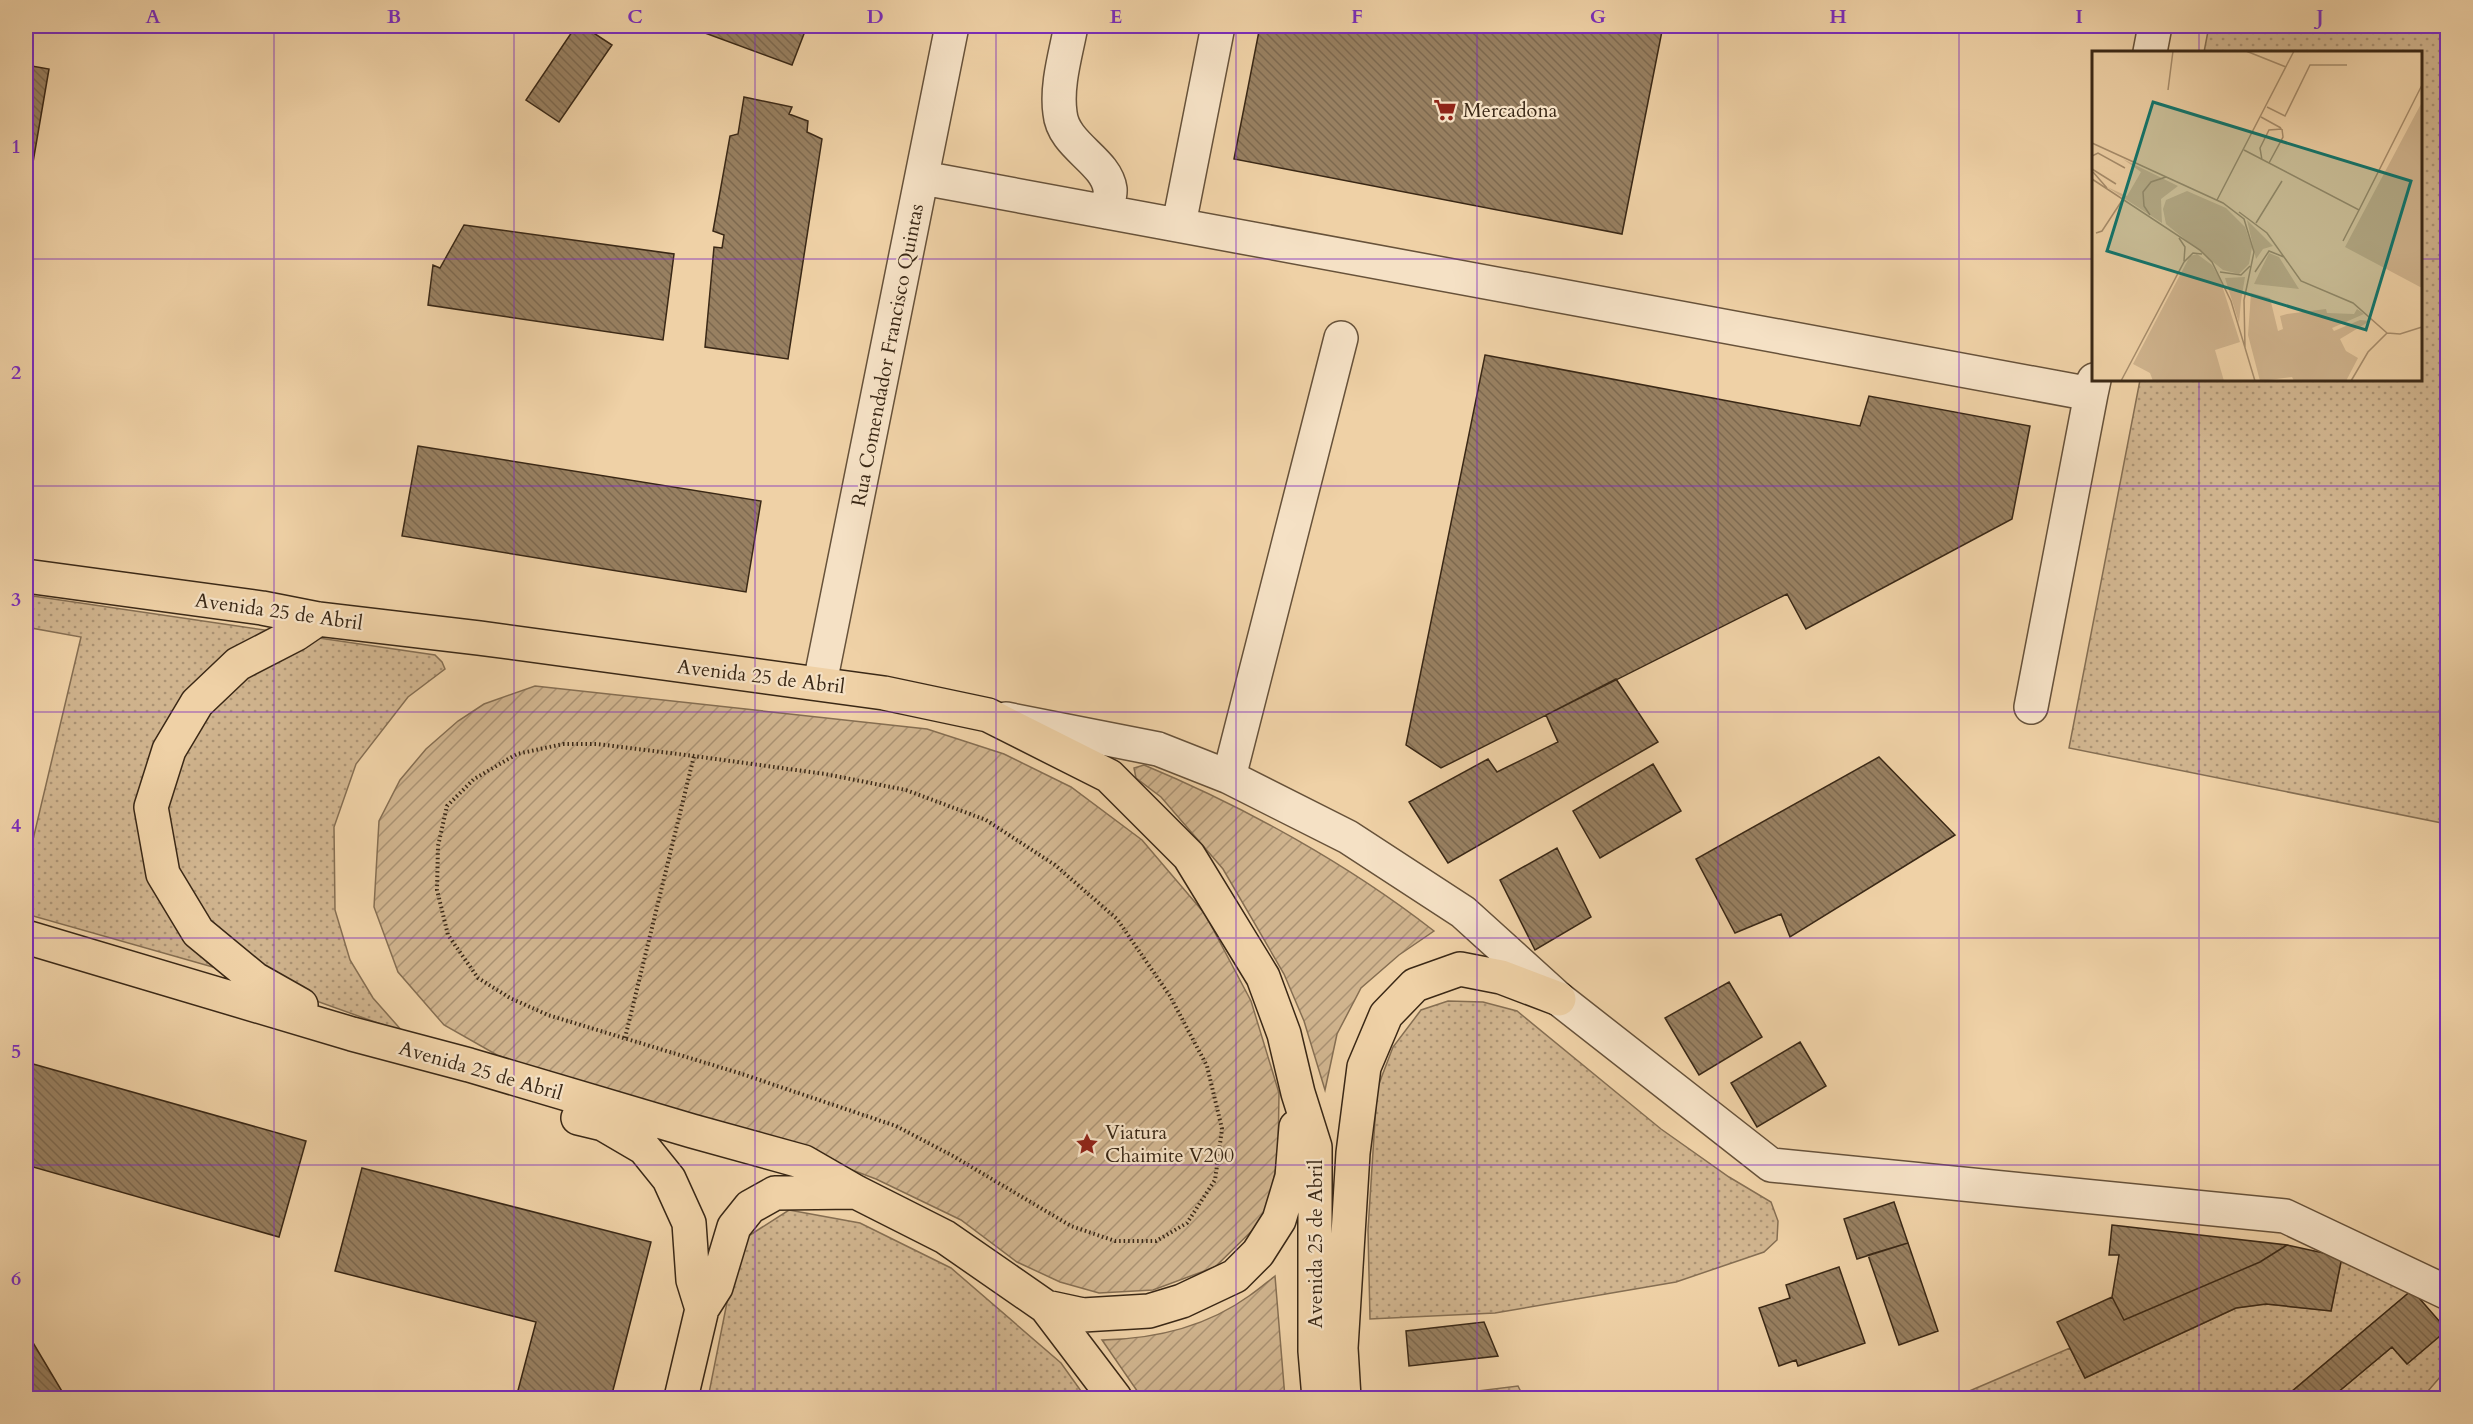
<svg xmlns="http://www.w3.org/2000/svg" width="2473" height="1424" viewBox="0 0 2473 1424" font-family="Cardo,serif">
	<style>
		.grass { fill: url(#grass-dots); stroke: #856e52; stroke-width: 1.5 }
		.garden { fill: url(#garden-furrows); stroke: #856e52; stroke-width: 1.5 }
		.building { fill: url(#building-back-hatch); stroke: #3a2816; stroke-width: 1.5 }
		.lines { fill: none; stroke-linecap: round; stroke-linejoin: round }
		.minor-casing { stroke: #67523a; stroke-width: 36 }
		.major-casing { stroke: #3a2816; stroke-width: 36 }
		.path { stroke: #3a2816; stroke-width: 4; stroke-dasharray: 1.5 3; stroke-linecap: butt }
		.minor { stroke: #f5e1c5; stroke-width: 33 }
		.major { stroke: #efd1a6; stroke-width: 33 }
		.grid { fill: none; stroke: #7b2cbf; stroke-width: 1.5; stroke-opacity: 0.55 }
		.labels { text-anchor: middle; stroke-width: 4.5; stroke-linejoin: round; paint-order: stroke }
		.poi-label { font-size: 20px; fill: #3a2816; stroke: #f5e1c5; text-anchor: start }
		.street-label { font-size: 20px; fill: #3a2816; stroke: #f5e1c5 }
		.inset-road { fill: none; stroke: #a78d6c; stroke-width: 1.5 }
		.view { fill: #0f766e; fill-opacity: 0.15; stroke: #0f766e; stroke-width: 3 }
		.inset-edge { fill: none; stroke: #3a2816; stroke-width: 3 }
		.neatline { fill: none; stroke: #7b2cbf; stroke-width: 2 }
		.grid-label { font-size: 20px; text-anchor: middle; font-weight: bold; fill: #7b2cbf }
	</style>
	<defs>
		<pattern id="grass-dots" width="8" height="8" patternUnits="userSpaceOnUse" patternTransform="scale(1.5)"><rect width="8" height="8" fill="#d0b48e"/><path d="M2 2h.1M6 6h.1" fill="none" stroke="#aa9273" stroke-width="1.8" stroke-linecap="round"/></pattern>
		<pattern id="garden-furrows" width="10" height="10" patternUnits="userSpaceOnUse" patternTransform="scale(1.5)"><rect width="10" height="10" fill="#d0b48e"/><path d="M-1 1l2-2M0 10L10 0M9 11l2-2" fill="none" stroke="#aa9273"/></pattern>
		<pattern id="building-back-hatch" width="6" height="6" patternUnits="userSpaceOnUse" patternTransform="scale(1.5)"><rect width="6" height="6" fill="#988061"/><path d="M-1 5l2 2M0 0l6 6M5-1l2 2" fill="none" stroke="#7d694f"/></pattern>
	</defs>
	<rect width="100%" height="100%" fill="#efd1a6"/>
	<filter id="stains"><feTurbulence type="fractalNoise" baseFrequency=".00333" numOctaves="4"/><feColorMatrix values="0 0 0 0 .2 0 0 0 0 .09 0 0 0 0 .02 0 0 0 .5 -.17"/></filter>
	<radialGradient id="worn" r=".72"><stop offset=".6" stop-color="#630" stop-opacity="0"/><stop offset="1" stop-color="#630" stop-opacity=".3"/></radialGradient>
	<path class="grass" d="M2209,26h238v798l-378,-76 71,-368h280v-328h-216z
		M26,595l409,60 7,7 3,7 -37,28 -52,67 -22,63 1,83 15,50 23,38 30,34 -148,-53 -229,-65v-45l55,-232 -55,-10z
		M1448,1001l35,1 34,9 144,118 68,48 42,25 7,19 -1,19 -13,12 -88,30 -181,31 -125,6 -2,-89 9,-141 16,-42 28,-37z
		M789,1210l71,13 91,45 110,95 25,35h-378l31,-156z
		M2342,1257l70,33 -128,108h-331l117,-50 15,30 151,-70 30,-4 65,7z
		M2447,1330v39l-25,29h-91l61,-51 15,17z
		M1518,1386l6,12h-103z"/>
	<path class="garden" d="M535,686l392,43 77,25 67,33 71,53 63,74 46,87 28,92 -1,65 -12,59 -51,50 -62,23 -54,3 -39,-11 -43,-20 -56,-42 -85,-41 -93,-35 -236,-72 -50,-17 -53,-30 -46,-53 -24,-65 5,-86 21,-41 26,-31 32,-28 26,-17z
		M1144,765c101,42 204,99 290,166l-35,24 -38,33 -24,46 -12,56 -21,-69 -20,-47 -61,-105 -62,-72 -25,-19 -2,-10z
		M1275,1276l10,122h-143l-40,-58c51,-1 104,-13 147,-44 9,-6 17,-13 26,-20z"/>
	<path class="building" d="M576,26h7l29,19 -53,77 -33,-22z
		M686,26h121l-15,39z
		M1260,26h403l-41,208 -388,-75z
		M26,65l23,4 -23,134z
		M744,97l48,10 -3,7 19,7 -1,11 15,7 -34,220 -83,-12 9,-100 8,1 2,-13 -11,-4 17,-95 8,-2z
		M464,225l210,29 -11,86 -235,-35 5,-40 7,3z
		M1485,355l375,71 9,-30 161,30 -18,93 -206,110 -19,-35 -346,174 -35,-23z
		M418,446l343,55 -15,91 -344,-56z
		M1616,679l42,63 -210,121 -39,-61 79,-43 9,13 61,-30 -12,-27z
		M1879,757l76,78 -165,102 -9,-23 -46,19 -39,-74z
		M1653,764l28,47 -81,47 -27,-47z
		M1557,848l34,69 -56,33 -35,-70z
		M1729,982l33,55 -63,38 -34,-57z
		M1800,1042l26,44 -69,41 -26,-44z
		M26,1062l280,79 -27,96 -253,-72z
		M362,1168l289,74 -40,156h-95l20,-76 -201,-51z
		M1894,1202l14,41 -51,16 -13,-40z
		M2112,1225l175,20 -27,17 -136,58 -12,-23 7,-42h-10z
		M1908,1243l30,88 -39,14 -31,-90z
		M2287,1245l55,12 -11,54 -65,-7 -30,4 -151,70 -28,-56 55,-25 12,23 136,-58z
		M1839,1267l26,76 -67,23 -2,-6 -17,6 -20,-58 31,-10 -4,-13z
		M2412,1290l35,40 -40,34 -15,-17 -61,51h-47z
		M1484,1322l14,34 -89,10 -3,-35z
		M26,1331l40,67h-40z"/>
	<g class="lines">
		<g class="minor-casing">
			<path id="minor" d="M1071,26c-5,27 -15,59 -11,87 3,33 46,47 50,76 1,6 -3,16 -4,23
				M2150,52l5,-26
				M923,178l1168,216 3,-14
				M1179,224l39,-198
				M820,683l132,-657
				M2031,707l60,-313
				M1006,719l152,30 71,28 119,60 115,75 96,87 212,166 514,51 163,77
				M1229,777l112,-439"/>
		</g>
		<g class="major-casing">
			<path id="major" d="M26,576l236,32 56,11 161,19 405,55 104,22 121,61 80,80 74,121 21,57 14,59 17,54v204l4,47
				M26,937l326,97 117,31 223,66 112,31 52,30 89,45 101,70 69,91
				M301,1005l-46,-26 -57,-47 -35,-58 -12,-67 18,-57 28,-47 41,-39 58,-30 22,-15
				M578,1118l25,6 41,24 25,31 20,44 4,57 9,29
				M1046,1307l37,8 66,-4 33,-10 53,-25 23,-23 21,-33 13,-43 4,-50
				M681,1398l21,-89 14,-22 18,-60 16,-20 25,-14 81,-1
				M1344,1398l-3,-50 12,-195 11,-86 22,-52 29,-30 45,-16 41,8 58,22"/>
		</g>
		<path class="path" d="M563,744h34l97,12 131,18 81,16 80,30 69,45 62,54 53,77 37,70 15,63 -7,51 -28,43 -31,18h-41l-44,-15 -118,-70 -57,-30 -157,-53 -191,-58 -38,-17 -32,-20 -30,-43 -11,-45 1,-44 9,-40 27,-27 43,-25z
			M625,1038l69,-282"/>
		<use href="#minor" class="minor"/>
		<use href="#major" class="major"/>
	</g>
	<path class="grid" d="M274,26v1372M514,26v1372M755,26v1372M996,26v1372M1236,26v1372M1477,26v1372M1718,26v1372M1959,26v1372M2199,26v26M26,259h2068M2420,259h28M2199,380v1018M26,486h2422M26,712h2422M26,938h2422M26,1165h2422"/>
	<defs>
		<g id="supermarket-bare" transform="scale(1.8)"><path d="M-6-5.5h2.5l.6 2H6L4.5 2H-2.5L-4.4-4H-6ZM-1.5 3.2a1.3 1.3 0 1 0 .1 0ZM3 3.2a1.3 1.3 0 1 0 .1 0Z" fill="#8f2418" stroke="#f5e1c5" stroke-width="2.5" paint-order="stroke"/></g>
		<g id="sight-bare" transform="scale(1.8)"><path d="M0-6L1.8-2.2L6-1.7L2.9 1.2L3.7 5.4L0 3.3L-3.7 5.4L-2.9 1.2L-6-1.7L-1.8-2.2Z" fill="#8f2418" stroke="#f5e1c5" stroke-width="2.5" paint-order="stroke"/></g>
	</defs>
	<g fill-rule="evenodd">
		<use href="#supermarket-bare" x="1445" y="110"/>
		<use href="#sight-bare" x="1087" y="1144"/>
	</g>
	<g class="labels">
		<g class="poi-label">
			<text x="1463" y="117">Mercadona</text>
			<text x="1105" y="1139">Viatura<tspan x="1105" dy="23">Chaimite V200</tspan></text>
		</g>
		<g class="street-label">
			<text transform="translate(887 355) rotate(-79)" y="7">Rua Comendador Francisco Quintas</text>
			<text transform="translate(279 611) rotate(8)" y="7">Avenida 25 de Abril</text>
			<text transform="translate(761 676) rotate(7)" y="7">Avenida 25 de Abril</text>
			<text transform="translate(481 1070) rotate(16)" y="7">Avenida 25 de Abril</text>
			<text transform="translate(1315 1244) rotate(-90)" y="7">Avenida 25 de Abril</text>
		</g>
	</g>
	<g transform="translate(2092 51)">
		<rect width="330" height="330" fill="#efd1a6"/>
		<path d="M330,51v186l-77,-41zM31,108l55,27 -17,13 1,24 -55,-36 20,9 14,-24zM177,202l10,4 20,32 -45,-5zM105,203l15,11 8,14 20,63 -25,8 9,31h-71l-3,-8 -17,-9 57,-108zM159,242l19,5 8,33 5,-2 -3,-13 7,-2 39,-5 1,4 27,1 3,-5 7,5 -32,14 2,3 26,-11 10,1 -30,18 6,12 12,7 -12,23h-52l-2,-4 -32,4 -12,-46z" fill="#d0b48e"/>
		<path d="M95,140l39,17 19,19 7,20 -3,17 -10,10 -16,-4 -57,-46 -3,-15 3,-9zM155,169l26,26 -10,3 -7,10zM153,226l-4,24 -2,22 -14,-45z" fill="#d0b48e"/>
		<path class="inset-road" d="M154,0l40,16M76,39l5,-39M175,56l18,9 25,-51h37M169,66l20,11M0,92l131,60 21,16 10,33 -10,48 1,48M152,99l115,60 63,-125M0,105l6,-3 27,15M170,109l-2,-12 9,-18 13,-1M177,112l14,-26 -1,-8M0,118l24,15M1,121l14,16M0,128l108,71 12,12 19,39 24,80M125,149l77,-149M147,161l28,21 34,48 52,22 34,30 -19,19 -17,29M58,164l-6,-9 -1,-14 8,-10 15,-5M164,172l26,-42M4,182l6,-2 21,-32M87,187l6,9 -1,14M251,190l16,-31M128,221l21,3 9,-9M163,221l14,-21 15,6M295,282l13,1 22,-7M29,330l63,-119 9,-9 9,1"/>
		<path class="view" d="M61,51l258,79 -45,149 -259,-79z"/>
		<rect width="330" height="330" class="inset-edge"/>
	</g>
	<rect width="2473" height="1424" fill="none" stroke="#efd1a6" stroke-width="66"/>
	<rect x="33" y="33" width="2407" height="1358" class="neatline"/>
	<g class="grid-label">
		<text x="153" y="23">A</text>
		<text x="394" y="23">B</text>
		<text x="635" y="23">C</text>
		<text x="875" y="23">D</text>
		<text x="1116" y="23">E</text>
		<text x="1357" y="23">F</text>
		<text x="1598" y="23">G</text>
		<text x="1838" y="23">H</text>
		<text x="2079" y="23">I</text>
		<text x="2320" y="23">J</text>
		<text x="16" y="153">1</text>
		<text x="16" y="379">2</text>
		<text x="16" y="606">3</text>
		<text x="16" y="832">4</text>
		<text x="16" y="1058">5</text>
		<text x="16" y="1285">6</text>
	</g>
	<rect width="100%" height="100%" filter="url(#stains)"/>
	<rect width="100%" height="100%" fill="url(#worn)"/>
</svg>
